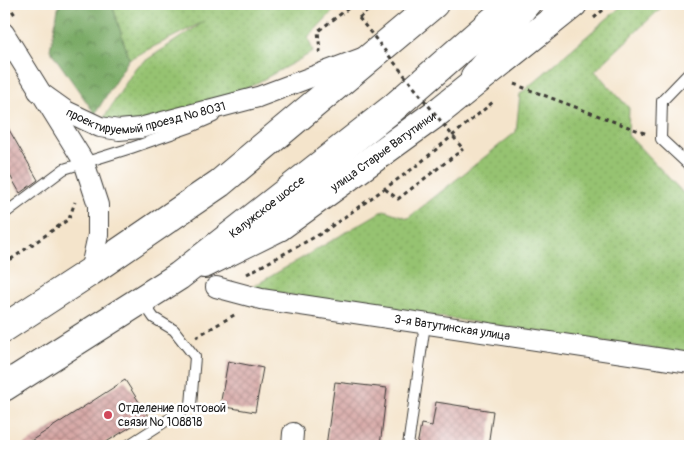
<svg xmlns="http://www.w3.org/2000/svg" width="694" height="450" viewBox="0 0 694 450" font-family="Pangolin,sans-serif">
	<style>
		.grass { fill: url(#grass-dots); stroke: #597046 }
		.forest { fill: url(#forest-crowns); stroke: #4a6240 }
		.building { fill: url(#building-cross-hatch) }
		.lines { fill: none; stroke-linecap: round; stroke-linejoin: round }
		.lane-casing { stroke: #3c3a36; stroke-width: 12 }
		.street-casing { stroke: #3c3a36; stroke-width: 22 }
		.secondary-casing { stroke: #3c3a36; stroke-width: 30 }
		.highway-casing { stroke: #3c3a36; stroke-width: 30 }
		.path { stroke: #3c3a36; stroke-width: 3; stroke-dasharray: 4 4; stroke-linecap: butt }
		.lane { stroke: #fff; stroke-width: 10 }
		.street { stroke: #fff; stroke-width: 20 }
		.secondary { stroke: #fff; stroke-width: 28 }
		.highway { stroke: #fff; stroke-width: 28 }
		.path-bridge { stroke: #3c3a36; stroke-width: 3; stroke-dasharray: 4 4; stroke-linecap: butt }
		.poi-dot { fill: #d1495b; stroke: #fff; stroke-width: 2 }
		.labels { text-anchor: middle; stroke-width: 5; stroke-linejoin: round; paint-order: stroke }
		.street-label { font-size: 12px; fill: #1c1c1c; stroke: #fff }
		.poi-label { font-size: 12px; fill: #1c1c1c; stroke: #fff; text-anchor: start }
	</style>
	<defs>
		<pattern id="grass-dots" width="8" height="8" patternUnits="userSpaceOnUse" patternTransform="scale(1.25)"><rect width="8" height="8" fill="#96c371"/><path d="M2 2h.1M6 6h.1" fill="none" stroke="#81a761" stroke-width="1.8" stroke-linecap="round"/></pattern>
		<pattern id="forest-crowns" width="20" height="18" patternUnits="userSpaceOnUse" patternTransform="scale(1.25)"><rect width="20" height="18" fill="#78a963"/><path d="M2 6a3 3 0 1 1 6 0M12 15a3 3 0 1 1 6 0" fill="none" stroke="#628951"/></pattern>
		<pattern id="building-cross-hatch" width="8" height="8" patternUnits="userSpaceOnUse" patternTransform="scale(1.25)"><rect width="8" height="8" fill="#d29e9b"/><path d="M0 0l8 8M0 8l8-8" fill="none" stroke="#aa807e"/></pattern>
	</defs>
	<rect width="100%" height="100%" fill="#fff"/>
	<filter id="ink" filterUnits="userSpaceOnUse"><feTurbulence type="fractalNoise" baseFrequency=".02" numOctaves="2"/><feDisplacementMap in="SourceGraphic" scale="10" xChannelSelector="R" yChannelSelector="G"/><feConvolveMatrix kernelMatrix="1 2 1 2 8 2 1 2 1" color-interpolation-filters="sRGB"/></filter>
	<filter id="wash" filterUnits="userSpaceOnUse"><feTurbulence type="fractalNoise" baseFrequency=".0096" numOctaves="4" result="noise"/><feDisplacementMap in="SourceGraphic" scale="20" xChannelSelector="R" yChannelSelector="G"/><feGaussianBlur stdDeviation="1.12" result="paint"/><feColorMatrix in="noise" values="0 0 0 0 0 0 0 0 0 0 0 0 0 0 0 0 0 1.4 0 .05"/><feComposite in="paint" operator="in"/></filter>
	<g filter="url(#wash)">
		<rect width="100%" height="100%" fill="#f4e4cb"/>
		<path class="grass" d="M112,4h228l-32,33 5,15 -109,60 -71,14 -29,-8 32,-51 69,-46 -76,38z
			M624,4h41l-70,67 34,37 -1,27 60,63h2v156l-441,-65 135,-79 24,8 108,-86 4,-38z"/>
		<path class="forest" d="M59,4h53l17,55 -34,55 -45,-64z"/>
		<g id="blocks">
			<path class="building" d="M4,121l34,59 -18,13 -16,-28z
				M228,361l35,7 -8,44 -35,-6z
				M125,380l23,36 -48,30h-77z
				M335,382l52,6 -7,58h-54z
				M436,402l57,9 -5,35h-71l4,-22 11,2z"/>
		</g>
	</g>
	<g filter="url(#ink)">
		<use href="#blocks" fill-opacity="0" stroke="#3c3a36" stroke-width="1"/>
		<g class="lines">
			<g class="lane-casing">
				<path id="lane" d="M690,72l-28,29 -1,38 29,27
					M4,214l60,-45 67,-21 60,-21 23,-10
					M127,446l64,-41 4,-48 -21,-27 -20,-12 -11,-16
					M408,446l17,-122"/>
			</g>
			<g class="street-casing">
				<g id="street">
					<path d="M4,33l80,129 14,43v30l-8,37"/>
					<path d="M471,75l60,-71"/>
					<path id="s1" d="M38,91l28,20 34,16 19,3 21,-2 118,-31 104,-39"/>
					<path id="s2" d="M216,287l45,12 429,64"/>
					<path d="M292,446l1,-13"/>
				</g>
			</g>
			<g class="secondary-casing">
				<g id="secondary">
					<path id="s3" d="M204,264l75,-37 163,-118 131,-105"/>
				</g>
			</g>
			<g class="highway-casing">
				<g id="highway">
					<path d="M4,328l86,-56 130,-89 214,-179"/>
					<path id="s4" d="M4,387l175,-111 214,-168 119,-104"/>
				</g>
			</g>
			<path class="path" d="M8,4l7,11
				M359,18l17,-14
				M594,18l16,-14
				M318,52l2,-1 -2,-20 36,-27
				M514,84l133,50
				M385,189l13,10 65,-50
				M4,264l65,-45 6,-17
				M247,274l75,-41 93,-66 78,-65
				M196,337l40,-23"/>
			<use href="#lane" class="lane"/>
			<use href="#street" class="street"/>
			<use href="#secondary" class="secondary"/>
			<use href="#highway" class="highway"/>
			<path class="path-bridge" d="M359,18l104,131"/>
		</g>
	</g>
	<circle class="poi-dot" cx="108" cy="415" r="5"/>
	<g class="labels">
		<g class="street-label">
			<text dy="4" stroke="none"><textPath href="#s1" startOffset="118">проектируемый проезд № 8031</textPath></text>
			<text dy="4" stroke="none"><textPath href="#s3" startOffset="212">улица Старые Ватутинки</textPath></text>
			<text dy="4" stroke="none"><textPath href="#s4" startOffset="319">Калужское шоссе</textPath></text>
			<text dy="4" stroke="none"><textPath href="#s2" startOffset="240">3-я Ватутинская улица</textPath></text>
		</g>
		<g class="poi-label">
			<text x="118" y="412">Отделение почтовой<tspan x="118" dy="14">связи № 108818</tspan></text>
		</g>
	</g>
	<rect width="694" height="450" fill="none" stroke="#fff" stroke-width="20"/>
</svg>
